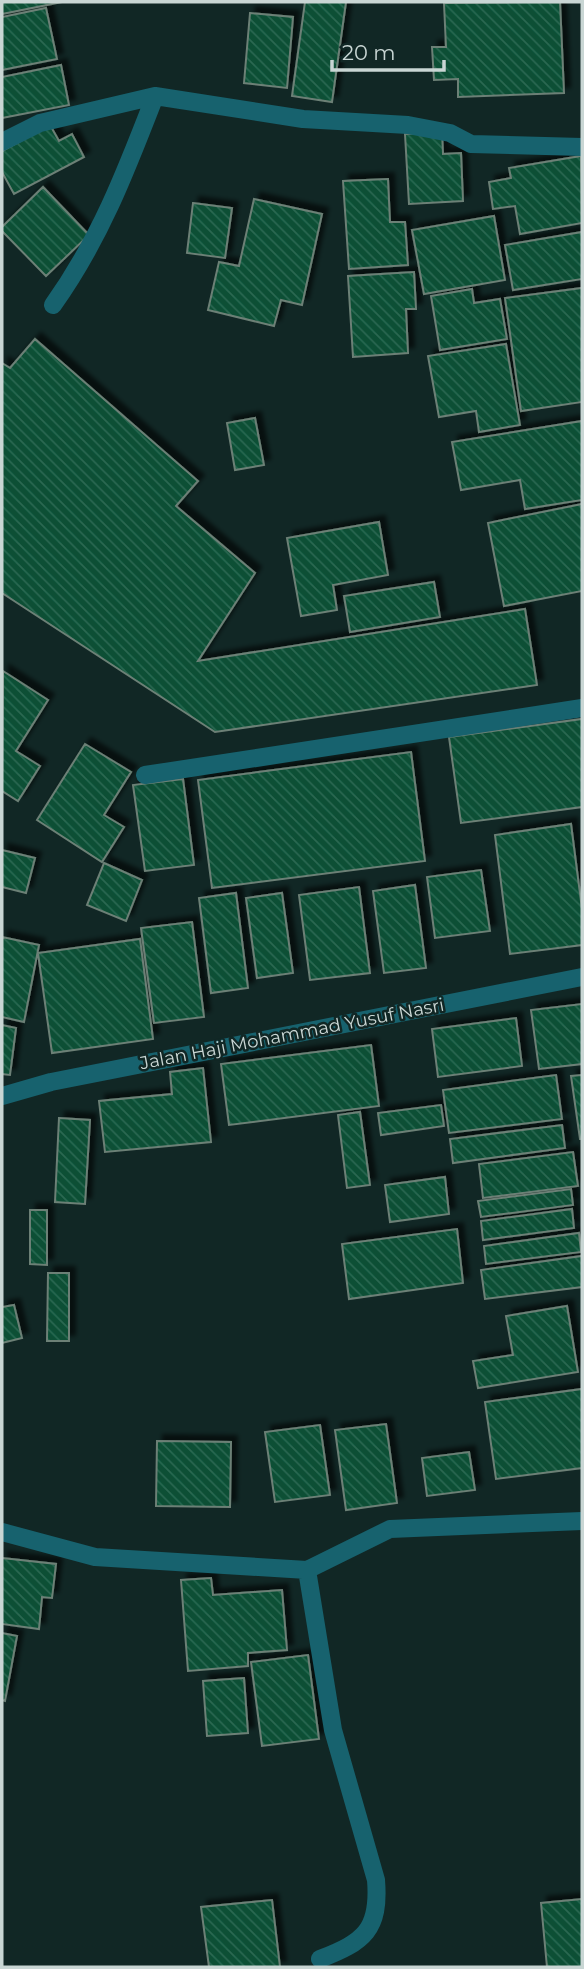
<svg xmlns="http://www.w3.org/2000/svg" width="584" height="1969" viewBox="0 0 584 1969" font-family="Montserrat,sans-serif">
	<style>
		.building { fill: url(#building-back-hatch); stroke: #6c8076; stroke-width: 2; filter: url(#shadow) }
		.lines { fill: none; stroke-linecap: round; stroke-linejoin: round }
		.minor { stroke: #17626e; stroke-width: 18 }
		.labels { text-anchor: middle; stroke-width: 5; stroke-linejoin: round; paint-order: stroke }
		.street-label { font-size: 18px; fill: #c9d6d4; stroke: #112725 }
	</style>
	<defs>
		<pattern id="building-back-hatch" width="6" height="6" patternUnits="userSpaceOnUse" patternTransform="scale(1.75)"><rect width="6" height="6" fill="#084f35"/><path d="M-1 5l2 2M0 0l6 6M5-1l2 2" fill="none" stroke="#2b6851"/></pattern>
		<filter id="shadow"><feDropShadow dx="6" dy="-6" stdDeviation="2" flood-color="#0009"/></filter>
	</defs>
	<rect width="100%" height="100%" fill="#112725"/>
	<path class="building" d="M2,2h60l-60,12z
		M305,2h41l-14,100 -40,-6z
		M560,2l4,91 -106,4v-18l-24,1 -2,-33h14l-2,-44z
		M46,8l11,51 -55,11v-53z
		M250,13l43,4 -6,71 -43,-5z
		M61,65l8,40 -67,13v-41z
		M50,125l9,16 13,-7 12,23 -70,37 -12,-22v-21z
		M442,132l1,22 18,-1 2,48 -54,3 -4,-70z
		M581,156l1,67 -62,11 -5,-28 -22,3 -4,-27 22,-4 -2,-10z
		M388,179l2,43h15l3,43 -59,4 -6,-88z
		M43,187l46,48 -43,41 -44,-45v-4z
		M254,199l68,15 -20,91 -21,-5 -7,26 -66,-16 11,-48 20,4z
		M193,203l39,5 -7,50 -38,-5z
		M494,216l11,64 -81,14 -12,-64z
		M582,232v47l-69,11 -8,-45z
		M414,272l2,37h-10l2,44 -55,4 -5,-81z
		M582,288v114l-61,9 -16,-113z
		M472,289l2,14 26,-4 7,40 -67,11 -9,-54z
		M35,339l163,142 -22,25 79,67 -57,88 327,-52 12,76 -322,47 -213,-139v-230l8,5z
		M506,344l14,81 -41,7 -3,-21 -37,6 -11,-61z
		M255,418l9,47 -29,5 -8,-47z
		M582,421v79l-57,9 -5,-29 -59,10 -9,-48z
		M582,504v87l-78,15 -16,-83z
		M379,522l9,53 -55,10 4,25 -36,6 -14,-78z
		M434,582l6,35 -90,15 -6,-36z
		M3,671l45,29 -32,51 24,15 -22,35 -16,-10z
		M582,719v88l-121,16 -12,-86z
		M85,744l46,28 -27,43 20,12 -22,35 -65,-42z
		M411,752l14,109 -213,27 -14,-108z
		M183,779l11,86 -49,6 -12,-86z
		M571,824l11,85v36l-72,9 -15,-119z
		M2,850l33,8 -9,35 -24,-6z
		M104,863l38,17 -16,41 -39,-16z
		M481,870l9,61 -55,7 -8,-61z
		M415,885l11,83 -42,5 -11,-82z
		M359,887l11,86 -60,7 -11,-85z
		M236,893l12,95 -37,5 -12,-95z
		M282,893l11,80 -36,5 -11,-80z
		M192,922l12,95 -50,6 -13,-95z
		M2,937l37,8 -15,77 -22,-5z
		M140,939l13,100 -101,14 -14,-100z
		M582,1004v60l-43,5 -8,-59z
		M516,1018l6,48 -84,11 -6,-48z
		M2,1025l14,3 -6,47 -8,-1z
		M371,1045l8,61 -150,19 -8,-61z
		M203,1068l8,74 -106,10 -6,-51 73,-7 -2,-22z
		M556,1075l6,44 -113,14 -6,-43z
		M582,1075v64h-2l-9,-63z
		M441,1105l3,21 -63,9 -3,-22z
		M360,1112l10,73 -23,3 -9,-73z
		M59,1118l31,2 -5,84 -30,-2z
		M562,1125l3,23 -112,15 -3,-24z
		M573,1152l5,34 -95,12 -4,-34z
		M445,1177l4,37 -59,8 -5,-37z
		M571,1189l2,16 -92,12 -3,-16z
		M572,1209l2,19 -91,12 -2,-19z
		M30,1210h17v55l-17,-1z
		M457,1229l6,54 -114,16 -7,-55z
		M579,1233l2,19 -95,12 -2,-18z
		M582,1256v31l-97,12 -4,-29z
		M48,1273h21v68h-22z
		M14,1305l8,33 -20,5v-36z
		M567,1306l11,66 -100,16 -5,-27 40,-6 -7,-39z
		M582,1389v79l-86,11 -11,-77z
		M386,1424l11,79 -51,7 -11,-80z
		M320,1425l10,70 -55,7 -10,-70z
		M157,1441l74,1 -1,65 -74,-1z
		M469,1452l6,38 -48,6 -5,-38z
		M2,1558l54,6 -4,34 -10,-1 -3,32 -37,-5z
		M211,1578l2,17 69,-5 5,60 -39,3v13l-60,5 -7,-91z
		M2,1633l15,3 -12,65 -3,-1z
		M308,1655l11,84 -57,7 -11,-84z
		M244,1678l4,55 -41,3 -4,-55z
		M582,1899v68h-35l-6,-64z
		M272,1900l8,67h-71l-8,-60z"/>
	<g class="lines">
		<path class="minor" d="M2,142l38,-19 115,-27 148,23 105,6 42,8 21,11 111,3
			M53,305c47,-66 73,-134 102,-209
			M145,775l437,-67
			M2,1096l49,-14 531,-105
			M2,1532l93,25 212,13 83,-41 192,-8
			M307,1570l26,160 43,150c4,50 -12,62 -56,79"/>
	</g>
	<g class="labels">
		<g class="street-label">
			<text transform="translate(292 1034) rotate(-11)" y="6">Jalan Haji Mohammad Yusuf Nasri</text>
		</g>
	</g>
	<rect width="584" height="1969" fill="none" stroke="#c9d6d4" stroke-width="7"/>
	<path d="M332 60v10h112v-10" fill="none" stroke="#c9d6d4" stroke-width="3.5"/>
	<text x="342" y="60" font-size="21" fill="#c9d6d4" stroke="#112725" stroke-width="5" paint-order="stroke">20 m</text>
</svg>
